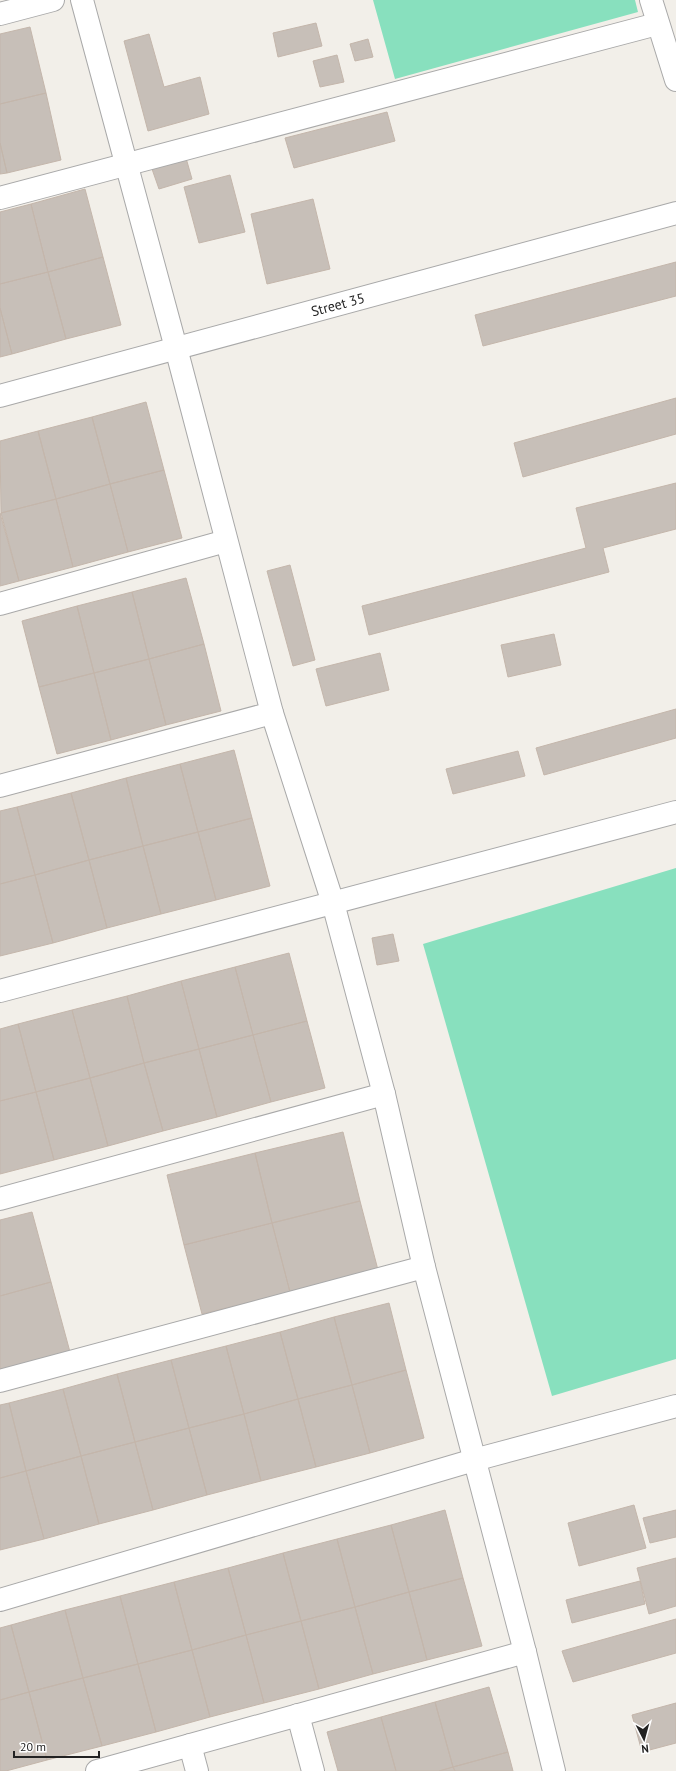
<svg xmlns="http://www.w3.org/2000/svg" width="676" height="1771" viewBox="0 0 676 1771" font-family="'PT Sans',sans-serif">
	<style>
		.pitch { fill: #88e0be }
		.building { fill: #c7bfb8; stroke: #c4b6ab }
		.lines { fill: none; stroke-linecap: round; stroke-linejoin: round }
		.minor-casing { stroke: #a9a9a9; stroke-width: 24 }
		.tertiary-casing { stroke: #a9a9a9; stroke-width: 24 }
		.minor { stroke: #fff; stroke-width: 22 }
		.tertiary { stroke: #fff; stroke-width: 22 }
		.labels { text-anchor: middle; stroke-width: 3; stroke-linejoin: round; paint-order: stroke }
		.street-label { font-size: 14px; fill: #222; stroke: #fff }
	</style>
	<rect width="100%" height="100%" fill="#f2efe9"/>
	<path class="pitch" d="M373,0h262l3,12 -243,67z
		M676,868v491l-124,37 -129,-452z"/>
	<path class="building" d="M316,23l6,23 -44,11 -5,-24z
		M30,27l16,66 -46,11v-70z
		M149,34l15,53 36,-10 9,37 -61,17 -24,-90z
		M368,39l5,18 -18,4 -5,-17z
		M337,55l7,27 -24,5 -7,-26z
		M46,93l15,67 -54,13 -7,-30v-39z
		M387,112l8,29 -101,27 -9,-30z
		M0,143l7,30 -7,1z
		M186,158l6,21 -33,10 -7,-20z
		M230,175l15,57 -46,11 -15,-56z
		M85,189l18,68 -55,15 -17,-68z
		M313,199l17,70 -63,15 -16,-70z
		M31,204l17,68 -48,12v-72z
		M103,257l18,68 -55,14 -18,-67z
		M676,262v34l-193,50 -8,-31z
		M48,272l18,67 -54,15 -12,-46v-24z
		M0,308l12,46 -12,3z
		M676,398v36l-153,43 -9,-34z
		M146,402l18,68 -54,14 -18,-67z
		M92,417l18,67 -54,15 -18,-68z
		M38,431l18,68 -55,14 -1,-72z
		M164,470l18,68 -54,14 -18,-68z
		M676,483v46l-73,19 6,24 -240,63 -7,-29 224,-58 -10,-40z
		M110,484l18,68 -55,15 -17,-68z
		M56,499l17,68 -54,14 -18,-68z
		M0,513l19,68 -19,5z
		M290,565l25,95 -22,6 -26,-95z
		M186,578l18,66 -55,15 -17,-67z
		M132,592l17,67 -55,14 -17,-67z
		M77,606l17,67 -55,14 -17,-66z
		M554,634l7,31 -53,12 -7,-32z
		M204,644l17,67 -55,14 -17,-66z
		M380,653l9,37 -63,16 -10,-37z
		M149,659l17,66 -55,15 -17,-67z
		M94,673l17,67 -54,14 -18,-67z
		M676,709v29l-132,37 -8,-27z
		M234,750l18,68 -54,14 -18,-68z
		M518,751l7,25 -72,18 -7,-25z
		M180,764l18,68 -55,14 -17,-68z
		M126,778l17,68 -54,14 -18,-67z
		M71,793l18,67 -54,15 -18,-68z
		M17,807l18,68 -35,9v-73z
		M252,818l18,68 -54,14 -18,-68z
		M198,832l18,68 -55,14 -18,-68z
		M143,846l18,68 -54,14 -18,-68z
		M89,860l18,68 -54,15 -18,-68z
		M35,875l18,68 -53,13v-72z
		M393,934l6,27 -22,4 -5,-27z
		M289,953l18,68 -54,14 -18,-68z
		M235,967l18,68 -54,14 -18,-68z
		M181,981l18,68 -55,14 -17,-67z
		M127,996l17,67 -54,15 -18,-68z
		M72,1010l18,68 -54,14 -18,-68z
		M307,1021l18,67 -54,14 -18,-67z
		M18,1024l18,68 -36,9v-72z
		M253,1035l18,67 -54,15 -18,-68z
		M199,1049l18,68 -54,14 -19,-68z
		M144,1063l19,68 -55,15 -18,-68z
		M90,1078l18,68 -54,14 -18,-68z
		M36,1092l18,68 -54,14v-73z
		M343,1132l17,69 -88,22 -17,-70z
		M255,1153l17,70 -88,22 -17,-70z
		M360,1201l18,69 -88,22 -18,-69z
		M32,1212l19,70 -51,14v-76z
		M272,1223l18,69 -88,22 -18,-69z
		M51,1282l19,70 -70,19v-75z
		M389,1303l17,67 -54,15 -18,-68z
		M334,1317l18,68 -54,14 -18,-67z
		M280,1332l18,67 -54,15 -18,-68z
		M226,1346l18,68 -55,14 -18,-68z
		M171,1360l18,68 -54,14 -18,-68z
		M406,1370l18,68 -54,15 -18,-68z
		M117,1374l18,68 -54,14 -18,-67z
		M352,1385l18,68 -54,14 -18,-68z
		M63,1389l18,67 -55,15 -17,-68z
		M298,1399l18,68 -55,14 -17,-67z
		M9,1403l17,68 -26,7v-73z
		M244,1414l17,67 -54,14 -18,-67z
		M189,1428l18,67 -54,15 -18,-68z
		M135,1442l18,68 -54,14 -18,-68z
		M81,1456l18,68 -55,15 -18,-68z
		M26,1471l18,68 -44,11v-72z
		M634,1505l12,43 -67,18 -11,-43z
		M445,1510l18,68 -54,14 -18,-67z
		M676,1510v27l-26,6 -7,-25z
		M391,1525l18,67 -54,15 -18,-68z
		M337,1539l18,68 -54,14 -18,-68z
		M283,1553l18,68 -55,14 -18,-67z
		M676,1558v48l-27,8 -12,-46z
		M228,1568l18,67 -54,15 -18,-68z
		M463,1578l19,68 -55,14 -18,-68z
		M640,1581l5,23 -73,19 -6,-23z
		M174,1582l18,68 -54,14 -18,-68z
		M409,1592l18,68 -54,14 -18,-67z
		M120,1596l18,68 -55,14 -18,-68z
		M355,1607l18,67 -54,15 -18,-68z
		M65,1610l18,68 -54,14 -18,-67z
		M676,1619v34l-103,29 -11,-31z
		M301,1621l18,68 -55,14 -18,-68z
		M11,1625l18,67 -29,8v-72z
		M246,1635l18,68 -54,14 -18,-67z
		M192,1650l18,67 -54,15 -18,-68z
		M138,1664l18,68 -54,14 -19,-68z
		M83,1678l19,68 -55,14 -18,-68z
		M489,1687l19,65 -55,15 -18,-65z
		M29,1692l18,68 -41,11h-6v-71z
		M435,1702l18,65 -14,4h-43l-15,-54z
		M676,1703v40l-34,9 -10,-37z
		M381,1717l15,54h-58l-11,-39z
		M508,1752l5,19h-58l-2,-4z
		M453,1767l2,4h-16z"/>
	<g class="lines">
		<g class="minor-casing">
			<g id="minor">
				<path d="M82,0l94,348 96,365 61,190 51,191 40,173 101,385 29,119"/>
				<path d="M0,14l53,-14"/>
				<path d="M0,198l657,-174"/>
				<path id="s1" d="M0,396l676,-183"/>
				<path d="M0,604l226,-63"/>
				<path d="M0,786l272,-73"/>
				<path d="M0,991l676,-179"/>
				<path d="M0,1199l384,-105"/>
				<path d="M0,1381l424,-114"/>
				<path d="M298,1715l15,56"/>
				<path d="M190,1745l7,26"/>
				<path d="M97,1771l428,-119"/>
			</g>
		</g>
		<g class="tertiary-casing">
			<path id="tertiary" d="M651,0l25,80
				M0,1600l474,-140 202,-54"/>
		</g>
		<use href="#minor" class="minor"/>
		<use href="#tertiary" class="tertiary"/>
	</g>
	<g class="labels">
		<g class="street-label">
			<text dy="5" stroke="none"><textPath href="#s1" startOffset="350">Street 35</textPath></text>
		</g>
	</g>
	<g transform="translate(644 1739) rotate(174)" stroke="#ffffff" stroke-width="3" paint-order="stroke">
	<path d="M0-3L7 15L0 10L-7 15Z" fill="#222222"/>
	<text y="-6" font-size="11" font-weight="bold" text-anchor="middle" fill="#222222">N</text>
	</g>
	<path d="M14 1751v6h85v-6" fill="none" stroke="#222222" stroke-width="2"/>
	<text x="20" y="1751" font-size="12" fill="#222222" stroke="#ffffff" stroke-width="3" paint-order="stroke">20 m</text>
</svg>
